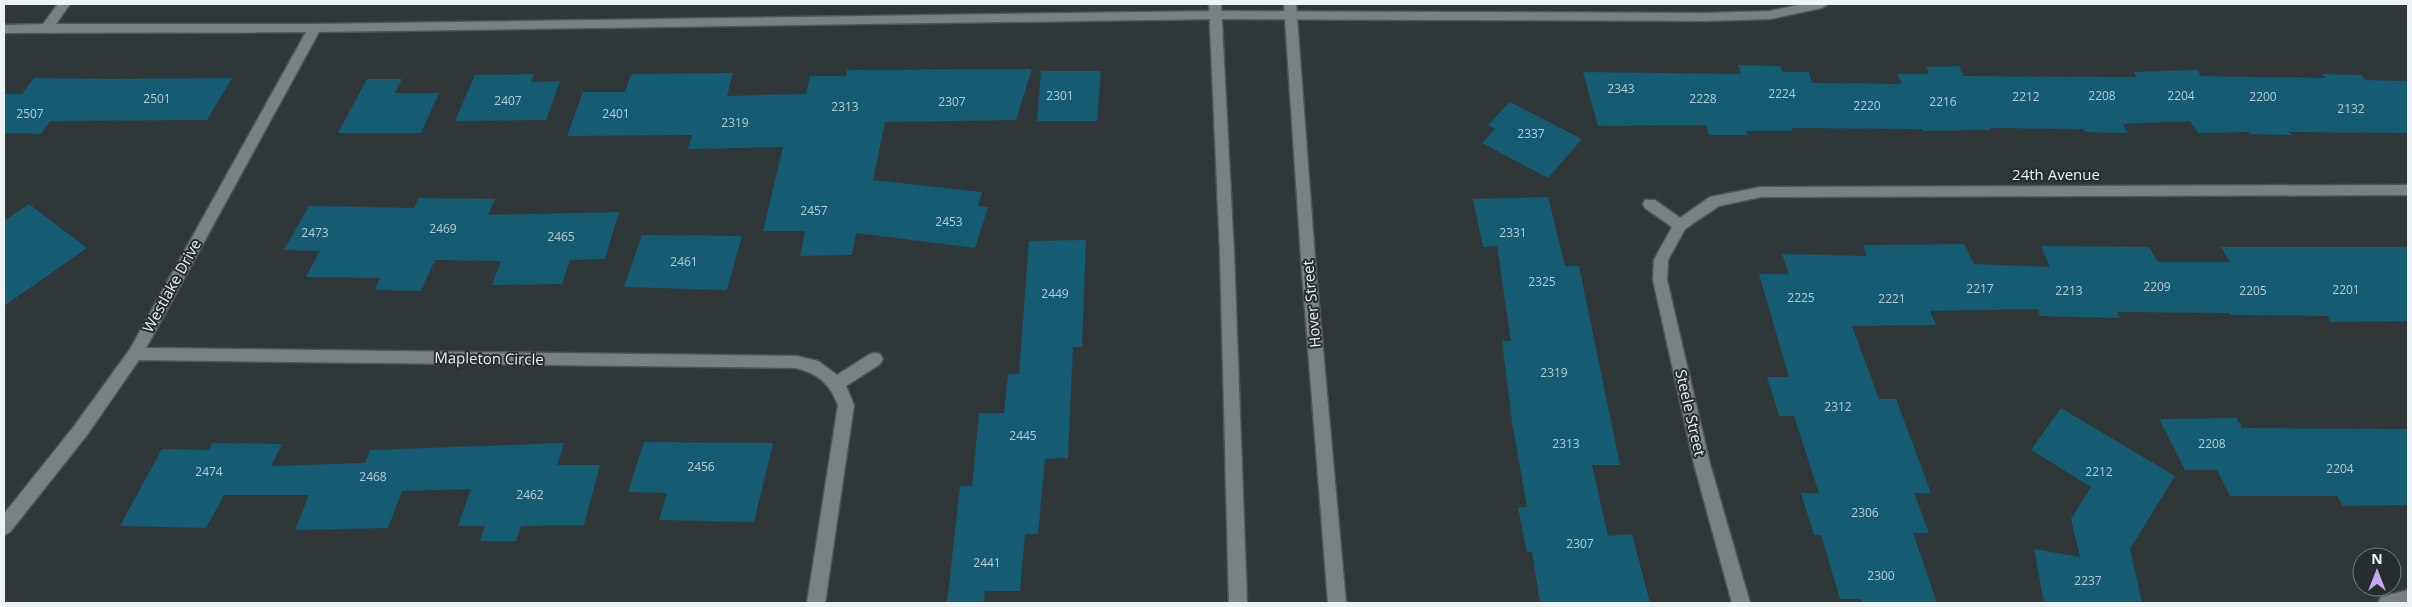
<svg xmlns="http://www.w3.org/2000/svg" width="2412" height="607" viewBox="0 0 2412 607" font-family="'Open Sans',sans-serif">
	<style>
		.building { fill: #155b72 }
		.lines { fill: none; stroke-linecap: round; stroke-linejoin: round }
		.minor-casing { stroke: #4f5657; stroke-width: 3 }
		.secondary-casing { stroke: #4f5657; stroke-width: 3 }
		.minor { fill: #798183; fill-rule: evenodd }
		.secondary { fill: #798183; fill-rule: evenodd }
		.labels { text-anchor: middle; stroke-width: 4; stroke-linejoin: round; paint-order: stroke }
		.number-label { font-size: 12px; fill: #b7ccd2 }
		.street-label { font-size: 15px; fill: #edf2f2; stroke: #262d2e }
	</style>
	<rect width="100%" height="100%" fill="#303738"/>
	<path class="building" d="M1738,65l42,1 3,6h26l3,11 90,1 -5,-10h32l-3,-7 33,-1 4,10 174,1 -3,-5 63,-2 4,6 124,2 -3,-4 40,1 3,5 43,1v52l-119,-1 3,3 -42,-1 -1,-2 -51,1 -8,-12 -67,3 5,9 -43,-1 -2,-3 -94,-1 1,2 -67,1 -1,-2 -130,-1 1,3h-47l2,4h-39l-3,-10 -108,1 -15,-54 158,2z
		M1032,69l-16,51 -131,2 -12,58 109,12 -4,14 10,1 -13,41 -119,-15 -4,22 -52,1 5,-25h-42l20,-84 -95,2 4,-14 -125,1 16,-44h42l6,-18 102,-1 -6,23 79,-2 4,-18h36l1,-6z
		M1041,71h60l-4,50h-60z
		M534,74l-3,8 29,-1 -14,39 -91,1 20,-46z
		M34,78l74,1 124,-1 -25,42 -157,1 -9,13 -37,-1v-39h18z
		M367,79h35l-7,14h44l-18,40h-83z
		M1510,102l72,37 -34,39 -66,-35 13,-14 -7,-4z
		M1548,197l17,69h14l41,199h-28l16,71 24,-2 18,69h-110l-8,-51h-5l-9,-44 9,-1 -15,-85 -10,-81h9l-14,-95 -14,1 -10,-48z
		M419,198l76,1 -7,16 131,-3 -14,47 -35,1 -8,24 -70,1 9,-24 -66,-1 -14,31 -46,-1 5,-12 -74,-1 14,-26 -36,-1 25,-44 105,2z
		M29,204l58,44 -83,58v-85z
		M642,235l100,1 -15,54 -103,-3z
		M1086,240l-4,107h-9l-5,111 -23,1 -7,75h-13l-5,57h-35l-1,12h-37l13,-117h12l7,-73h25l4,-39h11l10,-133z
		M1964,244l10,20 76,3 -9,-21 108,1 9,15h72l-9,-15h187v74l-77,1 -3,-6 -97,-1 -1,-2 -113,-1 3,6 -80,-2 -2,-7 -108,2 6,14 -84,1 27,73h17l35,94h-17l15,40h-16l24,70h-75l-1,-4h-21l-19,-64h-7l-13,-42h18l-25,-77h-15l-12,-39h22l-30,-103h30l-7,-20 85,2 -4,-11z
		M2061,408l114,68 -45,73 12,54h-98l-10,-54 46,8 -9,-38 20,-32 -60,-37z
		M2237,418l5,10 166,1v76l-65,1 -6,-10h-107l-13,-26h-32l-26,-51z
		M644,442l129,1 -19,79 -95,-2 8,-27 -39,-1z
		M212,443l70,1 -11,22 94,-3 5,-13 194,-7 -7,22h43l-16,60 -63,1 -5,15h-36l5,-15h-27l13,-37 -69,2 -14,37 -93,2 14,-35h-85l-18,33 -86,-2 42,-77 47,1z"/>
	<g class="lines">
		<g class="minor-casing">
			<path id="minor" d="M58,4h12l-14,20h259l900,-13 491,2 64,-2 33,-7h25l-6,4 -52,11 -64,2 -491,-2 -896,13 -173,316 650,8 22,5 19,14 33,-21 5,-1 5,1 3,5 -3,5 -34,22 8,19 -29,198h-18l31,-198c-8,-21 -19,-31 -42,-37l-657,-8 -52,75 -77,97 -6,3v-21l71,-89 55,-76 176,-317 -302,1v-8l39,-1z
				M2408,185v10l-647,2 -42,9 -34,23 -17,31 -1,20 43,184 40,139h-18l-38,-139 -41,-184 1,-20 18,-33 -27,-19 -2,-4 2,-4h10l25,18 30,-21 51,-10z
				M2408,590v13h-30l3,-6z"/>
		</g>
		<g class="secondary-casing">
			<path id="secondary" d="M1209,4h12l13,249 13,350h-18l-9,-350z
				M1284,4h12l20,268 30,331h-18l-26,-331z"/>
		</g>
		<use href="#minor" class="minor"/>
		<use href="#secondary" class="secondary"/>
	</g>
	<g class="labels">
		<g class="number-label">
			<text x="1621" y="93">2343</text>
			<text x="1782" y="98">2224</text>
			<text x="1060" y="100">2301</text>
			<text x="2102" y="100">2208</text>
			<text x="2181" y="100">2204</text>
			<text x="2026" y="101">2212</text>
			<text x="2263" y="101">2200</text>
			<text x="157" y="103">2501</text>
			<text x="1703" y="103">2228</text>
			<text x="508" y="105">2407</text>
			<text x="952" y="106">2307</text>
			<text x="1943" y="106">2216</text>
			<text x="1867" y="110">2220</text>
			<text x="845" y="111">2313</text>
			<text x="2351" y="113">2132</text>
			<text x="30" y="118">2507</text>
			<text x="616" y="118">2401</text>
			<text x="735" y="127">2319</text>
			<text x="1531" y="138">2337</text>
			<text x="814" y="215">2457</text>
			<text x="949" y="226">2453</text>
			<text x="443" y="233">2469</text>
			<text x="315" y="237">2473</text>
			<text x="1513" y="237">2331</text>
			<text x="561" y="241">2465</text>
			<text x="684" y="266">2461</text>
			<text x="1542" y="286">2325</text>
			<text x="2157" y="291">2209</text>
			<text x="1980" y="293">2217</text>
			<text x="2346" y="294">2201</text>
			<text x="2069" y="295">2213</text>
			<text x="2253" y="295">2205</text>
			<text x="1055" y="298">2449</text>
			<text x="1801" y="302">2225</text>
			<text x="1892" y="303">2221</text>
			<text x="1554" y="377">2319</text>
			<text x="1838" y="411">2312</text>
			<text x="1023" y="440">2445</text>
			<text x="1566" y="448">2313</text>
			<text x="2212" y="448">2208</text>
			<text x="701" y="471">2456</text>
			<text x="2340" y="473">2204</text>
			<text x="209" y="476">2474</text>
			<text x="2099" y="476">2212</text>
			<text x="373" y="481">2468</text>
			<text x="530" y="499">2462</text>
			<text x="1865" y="517">2306</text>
			<text x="1580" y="548">2307</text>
			<text x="987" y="567">2441</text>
			<text x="1881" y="580">2300</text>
			<text x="2088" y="585">2237</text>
		</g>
		<g class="street-label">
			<text x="2056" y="180">24th Avenue</text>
			<text transform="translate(172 286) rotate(-61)" y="5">Westlake Drive</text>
			<text transform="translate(1312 304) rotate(-95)" y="5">Hover Street</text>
			<text transform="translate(489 359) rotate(1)" y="5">Mapleton Circle</text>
			<text transform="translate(1690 413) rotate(77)" y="5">Steele Street</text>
		</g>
	</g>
	<rect width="2412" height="607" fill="none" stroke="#edf2f2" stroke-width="10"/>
	<g transform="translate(2377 572)"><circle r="24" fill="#262d2e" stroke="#767c7c"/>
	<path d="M0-4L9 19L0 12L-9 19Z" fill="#c4a7f1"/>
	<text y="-8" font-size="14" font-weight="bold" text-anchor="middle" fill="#edf2f2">N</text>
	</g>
</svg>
